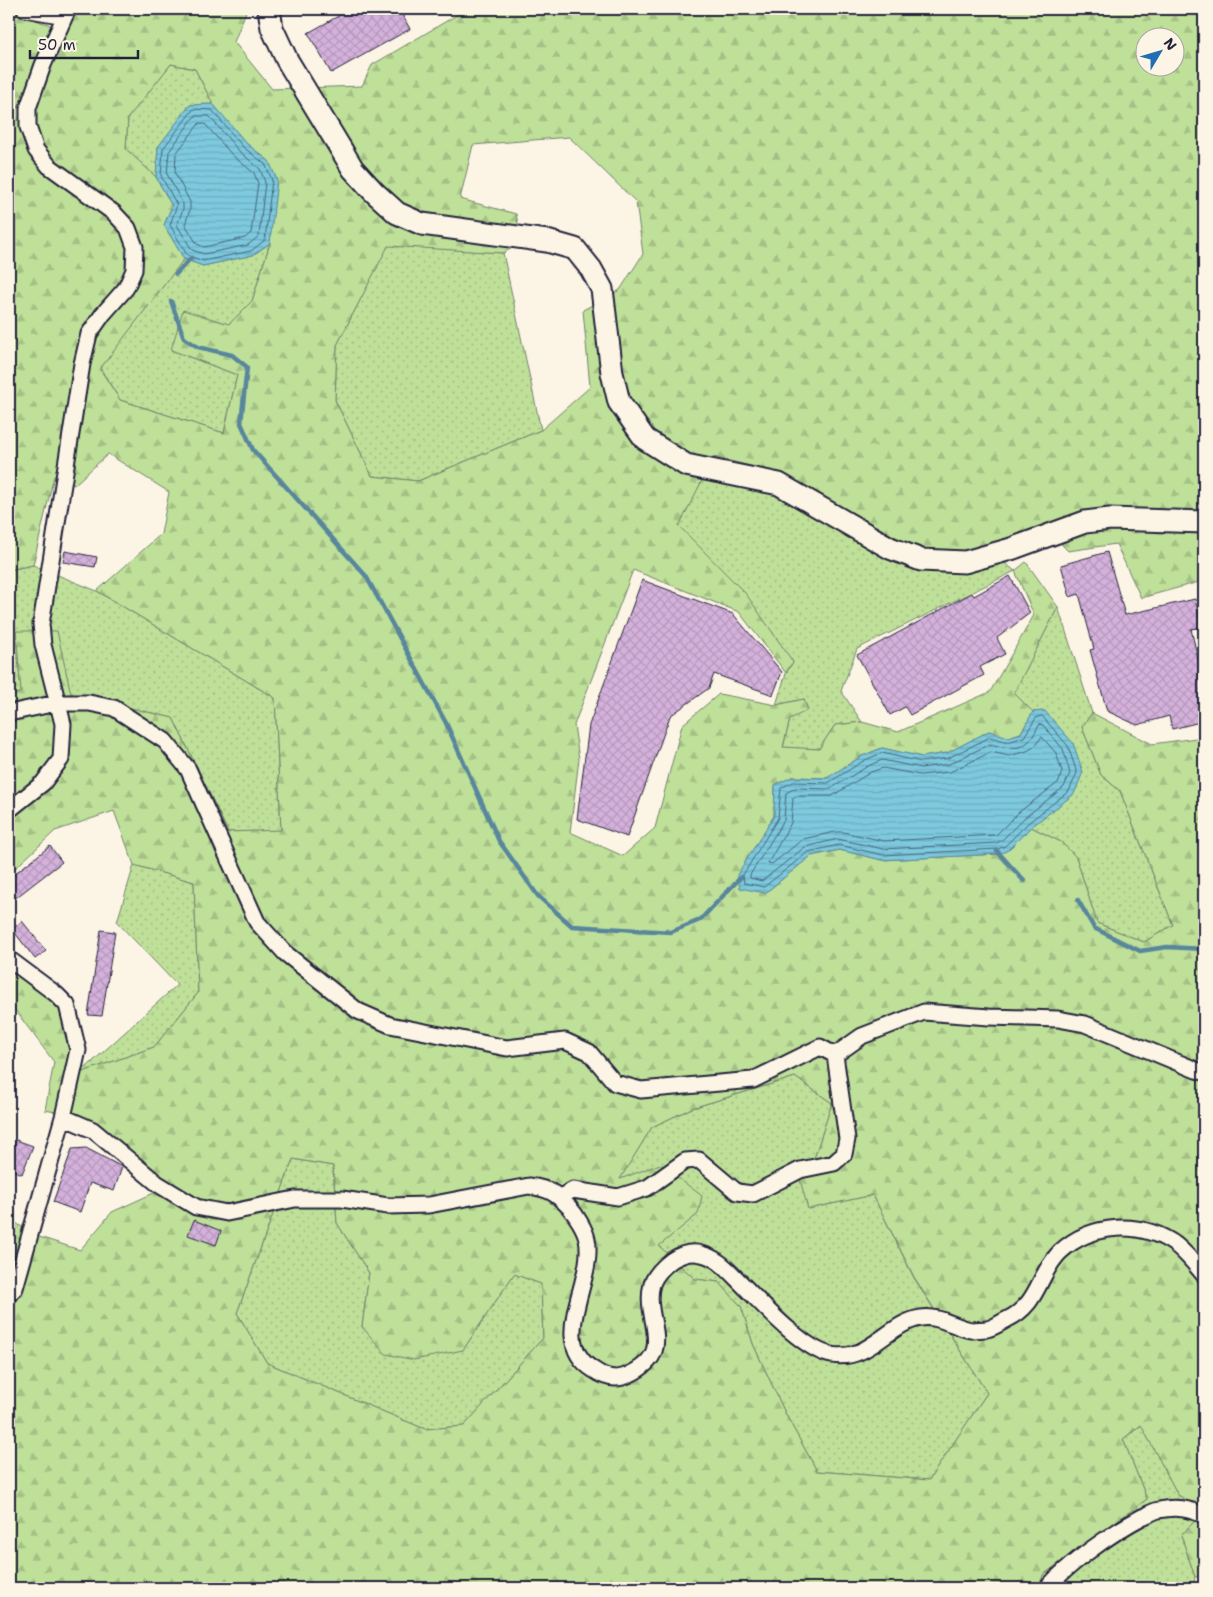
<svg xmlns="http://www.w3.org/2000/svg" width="1213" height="1597" viewBox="0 0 1213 1597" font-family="'Shantell Sans',sans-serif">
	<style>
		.grass { fill: url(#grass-dots); stroke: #70816a }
		.forest { fill: url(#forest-firs); stroke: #70816a; fill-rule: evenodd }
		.water { fill: url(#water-rules); stroke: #59869c }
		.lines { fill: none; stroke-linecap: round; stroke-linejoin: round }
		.shore { stroke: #46657c; stroke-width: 1 }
		.stream { stroke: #59869c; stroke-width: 4.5 }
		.building { fill: url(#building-cross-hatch); stroke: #22223b }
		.street-casing { stroke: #22223b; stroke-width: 19 }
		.secondary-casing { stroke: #22223b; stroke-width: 25 }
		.street { stroke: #fcf5e5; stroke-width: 15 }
		.secondary { stroke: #fcf5e5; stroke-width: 21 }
	</style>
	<defs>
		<pattern id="grass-dots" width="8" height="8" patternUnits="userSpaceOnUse" patternTransform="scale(1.25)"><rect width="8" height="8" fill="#bfe099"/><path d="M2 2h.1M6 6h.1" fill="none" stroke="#a4c085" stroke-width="1.8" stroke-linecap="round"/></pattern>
		<pattern id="forest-firs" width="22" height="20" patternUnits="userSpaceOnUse" patternTransform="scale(1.25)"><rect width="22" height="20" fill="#bfe099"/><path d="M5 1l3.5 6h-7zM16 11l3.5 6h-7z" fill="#a4c085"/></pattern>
		<pattern id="water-rules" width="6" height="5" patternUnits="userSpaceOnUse" patternTransform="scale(1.25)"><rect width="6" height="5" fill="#7dc9dd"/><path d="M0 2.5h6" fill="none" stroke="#6cacbf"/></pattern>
		<pattern id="building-cross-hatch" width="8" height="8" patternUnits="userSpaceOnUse" patternTransform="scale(1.25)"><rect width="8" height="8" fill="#d4b1db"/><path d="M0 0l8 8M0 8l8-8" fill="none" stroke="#b698bd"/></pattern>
	</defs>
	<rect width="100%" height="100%" fill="#fcf5e5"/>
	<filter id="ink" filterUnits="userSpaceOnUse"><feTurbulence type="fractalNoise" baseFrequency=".02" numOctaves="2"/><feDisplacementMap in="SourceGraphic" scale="10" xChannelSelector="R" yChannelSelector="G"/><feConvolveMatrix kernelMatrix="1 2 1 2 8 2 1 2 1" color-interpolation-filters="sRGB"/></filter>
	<g filter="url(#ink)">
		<path class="grass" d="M171,64l24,5 18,35 -23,1 -32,42 -2,30 -30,-28 2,-32z
			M270,243l-18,58 -22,23 -59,26 66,25 -13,58 -104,-33 -20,-32 84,-109 19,7 50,-11z
			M388,245l115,8 38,177 -123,51 -46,-5 -37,-76 2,-55z
			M714,457l213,113 74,-10 14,11 -158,78 -16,42 21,31 -27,3 -16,24 -36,-1 7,-29 14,-20 -28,6 10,-32 7,-11 -115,-136z
			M33,565l64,26 178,107 6,133 -53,1 -55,-114 -102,-24 -55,-63 5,61 -12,5v-127z
			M1058,607l34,106 -10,14 19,48 19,16 53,134 -29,17 -47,-19 -21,-66 -15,-15 -30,-15 43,-33 -29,-83 -12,1 -20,-18z
			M134,865l60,17 4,111 -44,54 -74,26 97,-88 -60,-63z
			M795,1077l37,26 -18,56 -6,50 65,-14 41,83 73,115 -58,87 -112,-9 -31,-56 -33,-71 -12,-38 -22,-24 -24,-3 -37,-33 40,-32 -79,-34 33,-53 40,-19z
			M293,1159l40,7 4,57 32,50 -7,54 101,23 51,-76 27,10 2,54 -79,88 -39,3 -158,-66 -30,-50z
			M9,1218l24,17 -15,65 -9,8z
			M1142,1425l36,70 26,16v1l-23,23 14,42 -2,11h-154l4,-13 104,-76 -24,-60z"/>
		<path class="forest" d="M74,9h173l-13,33 38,47 90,-3 10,-21 95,-56h737v575l-5,-2 -58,16 -25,-54 -48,7 -23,-24 -74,24 -54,-2 -134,-75 -69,-17 -35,69 67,68 47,68 -7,11 -47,-61 -106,-42 -59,155 5,34 -9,73 53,24 32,-28 27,-103 37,-31 57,11 28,-6 4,11 -18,9 -7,28 36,2 16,-24 27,-3 36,10 92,-40 44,-77 -19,-44 11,-9 32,45 -44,86 19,19 -12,21 -13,4 -19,-6 -42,22 -25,4 -40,-9 -20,8 -35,22 -35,-1 -17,8 -1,31 -37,59 28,18 46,-37 29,-6 42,10 117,-6 9,-4 23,-23 30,15 15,15 21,66 47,19 29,-17 -53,-134 -19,-16 -19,-48 10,-14 60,31 52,-7v774l-26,-16 -37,-70 -18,14 24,60 -104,76 -4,13h-1030v-280l9,-8 15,-65 47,15 32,-38 55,-25 -80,-69 -42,-8 9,-48 -45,-60v-72l5,12 -4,23 50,44 20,64 74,-26 44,-54 -4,-111 -60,-17 -20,-54 -59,20 -46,43v-177l12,-5 -5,-61h41l14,63 102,24 55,114 53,-2 -6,-132 -178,-107 64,-57 8,-42 -61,-38 -34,31 -20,-9 -21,89 -24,5v-559l53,18zM1146,38h30v30h-30zM171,64l24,5 18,35 34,40 22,17 1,82 -18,58 -23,23 -46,-14 -12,40 66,25 -13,58 -104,-33 -20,-31 84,-110 -20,-34 8,-19 -16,-29 -30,-28 2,-31zM569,137l67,65 7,52 -23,36 -37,20 7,77 -49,43 -123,51 -46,-5 -37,-76 2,-55 51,-99 115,7 19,-10 -6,-29 -56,-15 13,-54zM795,1077l37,26 -18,56 -16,13 10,37 65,-14 41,82 73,116 -58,87 -112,-9 -31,-56 -33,-71 -12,-38 -22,-24 -24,-3 -36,-33 39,-32 4,-18 -42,-32 -40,15 32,-52 40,-19zM293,1159l40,7 4,57 32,50 -7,54 24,27 28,6 49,-10 51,-76 27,10 2,54 -79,88 -39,3 -158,-66 -30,-50z
			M1204,1512v63l-9,2 -14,-42z"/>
		<path class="water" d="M213,104l34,40 22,17 8,19 -7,63 -17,12 -50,11 -19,-7 -20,-34 8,-19 -16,-29 2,-30 32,-42z
			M1045,711l28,32 10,29 -9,22 -43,33 -23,23 -9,4 -117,6 -43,-10 -28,6 -46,37 -25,-5 -3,-13 37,-59 1,-31 17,-8 35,1 35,-22 20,-8 40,9 25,-4 42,-22 19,6 13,-4 12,-21z"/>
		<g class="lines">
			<path class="shore" d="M194,109l18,1 31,37 22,17 7,16 -7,60 -14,11 -48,10 -16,-6 -17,-30 7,-20 -16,-29 2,-27z
				M195,116h14l30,35 21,18 5,13 -6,54 -11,9 -44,9 -12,-4 -15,-25 6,-16v-5l-16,-30 2,-22z
				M200,123l5,1 28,32 21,17 4,10 -7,50 -6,5 -41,9 -7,-3 -12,-20 5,-14v-8l-15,-29 1,-19z
				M1042,716l26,30 9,27 -8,18 -41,32 -23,23 -7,3 -115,6 -44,-10 -31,7 -44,35 -20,-4 -1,-8 35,-57 3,-30 12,-6 35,1 37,-23 17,-7 39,9 27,-4 42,-21 18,5 16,-5 12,-19z
				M1040,724l3,1 20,24 7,24 -6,14 -40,31 -23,23 -5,2 -113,6 -45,-10 -33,8 -43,34 -12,-3v-3l34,-55 2,-27 9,-5 35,1 38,-23 14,-6 39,8 28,-4 41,-20c13,3 28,8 39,-3 5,-4 7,-12 11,-17z
				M1042,737l14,16 6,18 -3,11 -40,30 -23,23 -112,6 -41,-9h-8l-32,7 -31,25 -4,-1 23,-40 2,-25 3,-2h36l39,-24 12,-4 37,7 30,-3 41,-20 18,4 18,-5 7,-4z"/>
			<path class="stream" d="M176,274l15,-16
				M171,301l13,37 14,9 34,8 15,12 -6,56 12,27 113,126 80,147 53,118 39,55 34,30 99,6 29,-12 41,-43
				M997,851l27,30
				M1078,900l16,28 46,23 27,-4 37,2"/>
		</g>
		<path class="building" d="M351,9h48l11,20 -79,44 -23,-40z
			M65,551l32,6 -2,10 -32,-5z
			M1107,552l18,63 70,-16 7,28 -11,2 13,56v36l-32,8 -3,-13 -32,9 -30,-14 -17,-61 4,-1 -15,-55 -9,3 -9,-32z
			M1010,576l20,37 -33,25 8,16 -25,13 4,8 -74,40 -5,-8 -15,8 -33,-60 115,-62 2,3z
			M642,580l91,34 49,58 -9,23 -59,-21 -5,14 -39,28 -43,121 -50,-18 12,-94z
			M50,846l12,16 -53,41v-25z
			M22,921l24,30 -11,8 -23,-30z
			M101,930l14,2 -13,84 -14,-1z
			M16,1140l17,6 -11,28 -13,-5v-9z
			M86,1148l36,19 -8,24 -24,-8 -10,29 -27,-10 19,-53z
			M194,1220l27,11 -5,14 -28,-10z"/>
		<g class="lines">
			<g class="street-casing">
				<path id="street" d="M25,9l40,7
					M9,713l48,-10h32l25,5 51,33 23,28 69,153 28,31 73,58 32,14 117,23 58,-7 24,11 26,31 26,7 112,-10 67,-33 15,8
					M9,810l34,-27 18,-24 2,-35 -20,-79 -2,-21 41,-260 7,-30 14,-20 23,-26 8,-18 1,-23 -7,-19 -14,-15 -65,-47 -13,-16 -8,-23v-19l15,-43 25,-56
					M9,959l47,35 11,11 11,45 -15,67 -48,171 -6,6
					M835,1055l27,-19 62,-24 65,5 69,2 27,5 111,46 8,2
					M63,1117l30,13 65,54 38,23 31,6 68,-14h47l46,7 41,-1 100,-19c20,3 26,6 40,21 7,8 16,22 18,32 9,42 -41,102 7,131 10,7 22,11 34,5 51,-23 14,-56 24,-91 3,-9 12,-18 20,-24 8,-5 19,-9 29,-6 16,3 27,16 38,27 20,20 65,70 93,74 37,7 56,-32 89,-37 18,-3 33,9 50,12 5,0 11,-1 16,-1 6,-1 13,-6 19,-9 34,-16 31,-45 54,-68 31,-29 81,-32 116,-7 11,9 19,19 28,30
					M560,1197l13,-7 45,7 29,-9 38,-27 14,-1 38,32 16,2 47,-24 34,-7 10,-9 3,-15 -12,-84
					M1047,1588c22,-25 65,-55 95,-71 6,-2 11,-6 17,-7 17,-4 30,-1 45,5"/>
			</g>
			<g class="secondary-casing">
				<path id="secondary" d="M269,9l3,19 15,32 66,109 21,23 23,21 25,11 125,17 28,8 16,20 11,20 10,84 7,29 26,37 41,26 93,19 111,64 31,12 44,2 46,-13 74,-27 25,-3 94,3"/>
			</g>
			<use href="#street" class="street"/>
			<use href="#secondary" class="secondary"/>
		</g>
	</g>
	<rect width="1213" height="1597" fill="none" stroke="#fcf5e5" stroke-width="30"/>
	<rect x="15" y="15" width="1183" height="1567" fill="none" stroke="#22223b" stroke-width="2" filter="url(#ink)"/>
	<g transform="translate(1160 52) rotate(52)"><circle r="24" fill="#fcf5e5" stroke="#a5a1a1"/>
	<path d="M0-4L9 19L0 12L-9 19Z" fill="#1f6fb2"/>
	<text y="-8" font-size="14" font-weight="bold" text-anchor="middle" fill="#22223b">N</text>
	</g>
	<path d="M30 50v8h108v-8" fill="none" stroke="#22223b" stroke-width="2.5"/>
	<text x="38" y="50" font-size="15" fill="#22223b" stroke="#fcf5e5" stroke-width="4" paint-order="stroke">50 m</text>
</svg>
